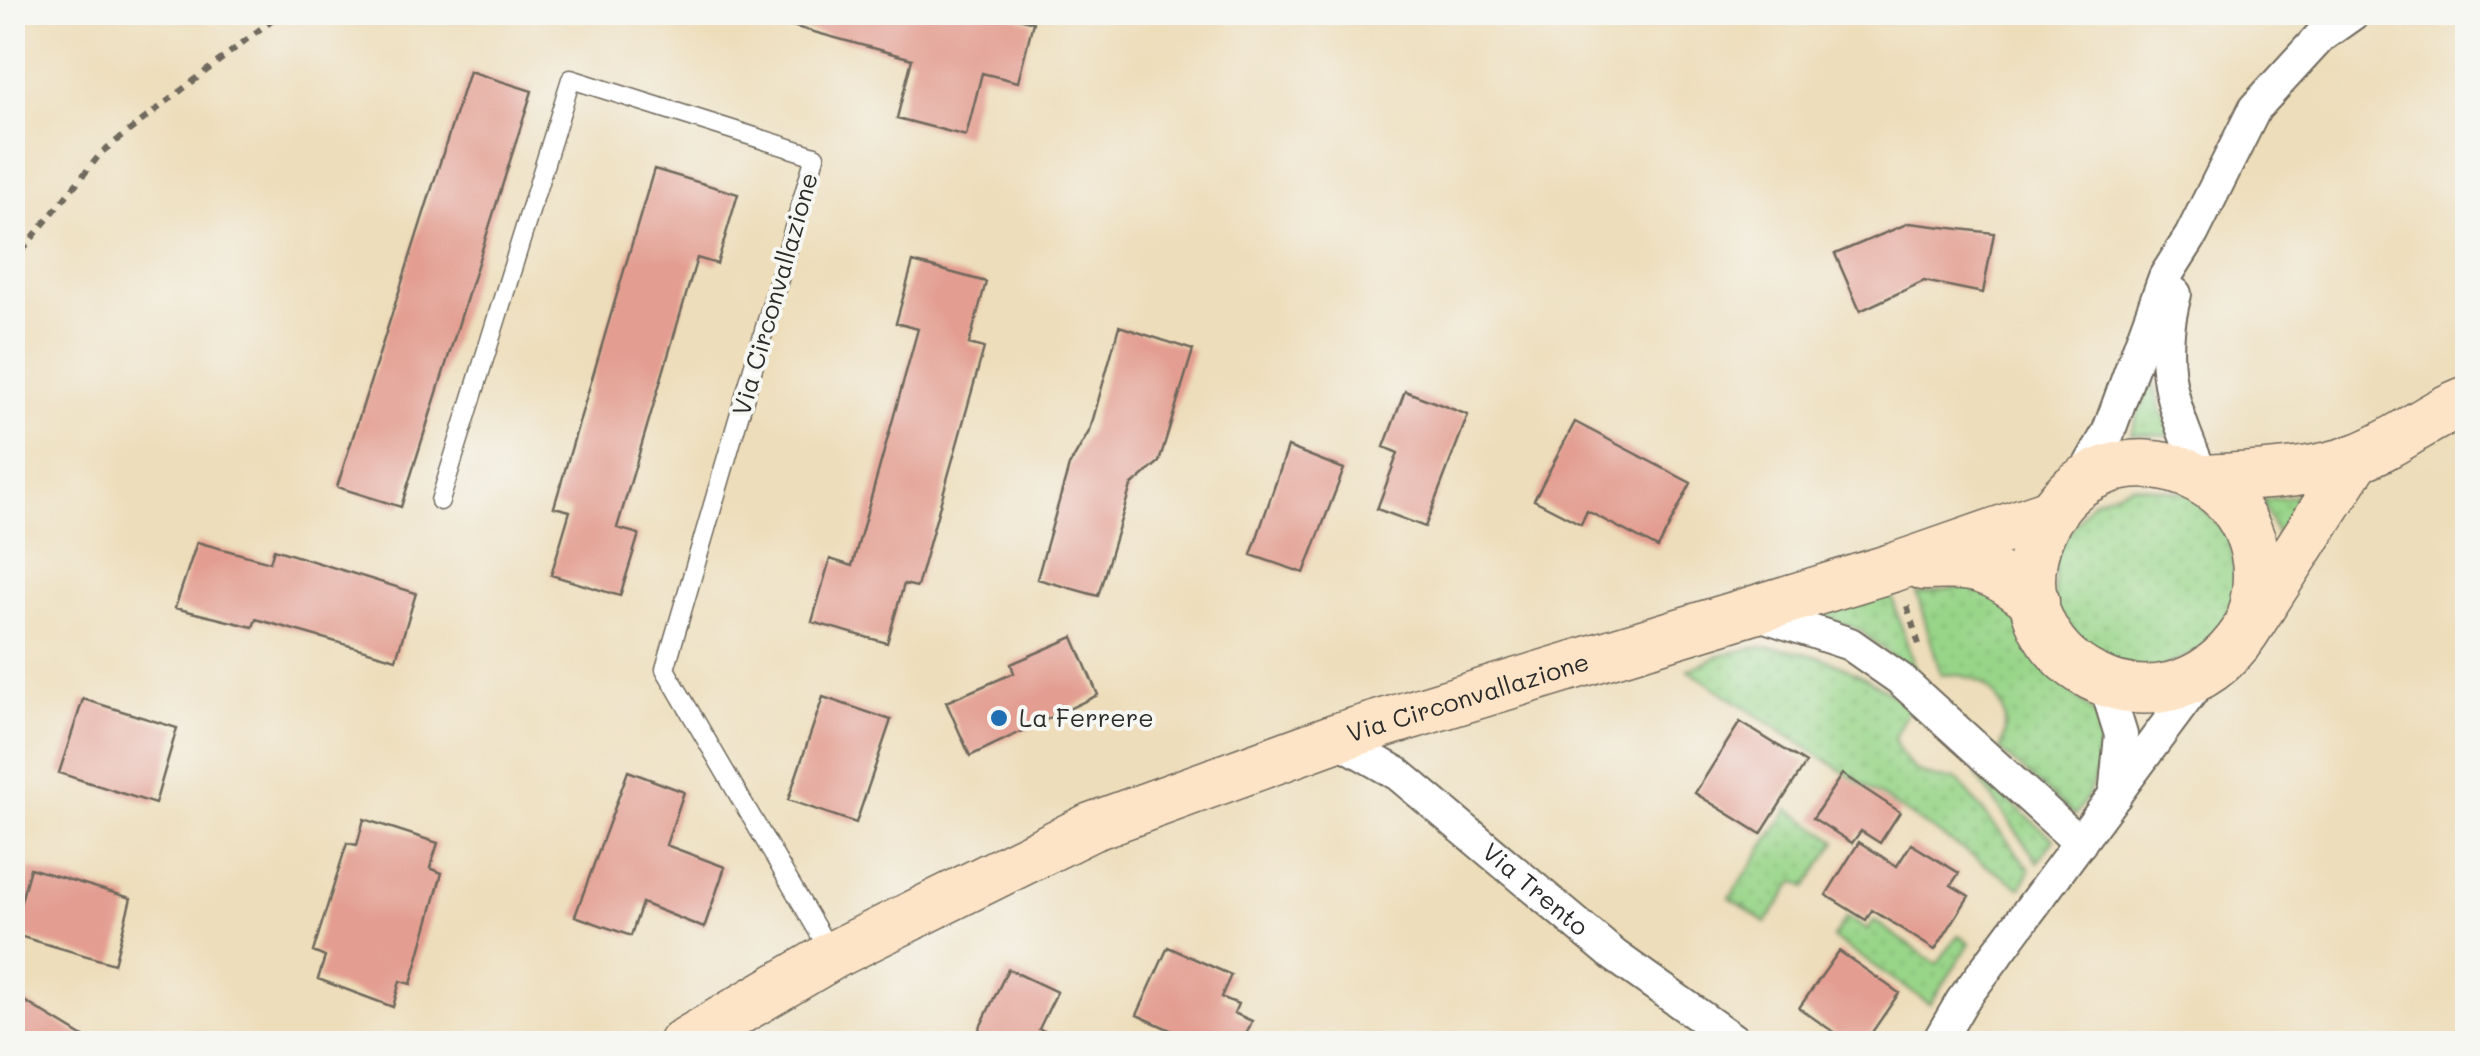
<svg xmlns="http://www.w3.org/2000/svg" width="2480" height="1056" viewBox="0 0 2480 1056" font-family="Mali,sans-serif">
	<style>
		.grass { fill: url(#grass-dots); stroke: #62805a; stroke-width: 2.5 }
		.building { fill: #e39e91 }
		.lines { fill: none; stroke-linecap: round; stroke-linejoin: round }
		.service-casing { stroke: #6f695d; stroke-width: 21 }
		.minor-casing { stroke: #6f695d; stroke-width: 36 }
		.secondary-casing { stroke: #6f695d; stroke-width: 51 }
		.path { stroke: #6f695d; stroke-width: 6; stroke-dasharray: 8 8; stroke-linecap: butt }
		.service { stroke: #fff; stroke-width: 18 }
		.minor { stroke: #fff; stroke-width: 32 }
		.secondary { stroke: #fee4c6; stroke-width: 48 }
		.poi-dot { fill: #1f6fb2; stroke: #f6f6f2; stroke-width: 4 }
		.labels { text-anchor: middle; stroke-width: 8; stroke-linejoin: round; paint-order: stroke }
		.street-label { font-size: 25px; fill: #2b2b2b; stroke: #f6f6f2 }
		.poi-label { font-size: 25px; fill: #2b2b2b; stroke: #f6f6f2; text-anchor: start }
	</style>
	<defs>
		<pattern id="grass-dots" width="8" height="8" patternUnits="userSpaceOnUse" patternTransform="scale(2.5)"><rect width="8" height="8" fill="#99d589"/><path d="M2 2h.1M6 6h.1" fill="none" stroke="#84b776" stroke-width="1.8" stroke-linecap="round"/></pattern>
	</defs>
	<rect width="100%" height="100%" fill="#f6f6f2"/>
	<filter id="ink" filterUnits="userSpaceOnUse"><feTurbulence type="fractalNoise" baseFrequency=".01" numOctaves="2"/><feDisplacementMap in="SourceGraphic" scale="20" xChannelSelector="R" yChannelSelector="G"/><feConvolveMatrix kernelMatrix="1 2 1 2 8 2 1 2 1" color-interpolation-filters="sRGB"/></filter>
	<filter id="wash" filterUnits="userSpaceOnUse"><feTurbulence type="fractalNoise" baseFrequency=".0048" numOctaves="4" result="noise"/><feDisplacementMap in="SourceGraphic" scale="40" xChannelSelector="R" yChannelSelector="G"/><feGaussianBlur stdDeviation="2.25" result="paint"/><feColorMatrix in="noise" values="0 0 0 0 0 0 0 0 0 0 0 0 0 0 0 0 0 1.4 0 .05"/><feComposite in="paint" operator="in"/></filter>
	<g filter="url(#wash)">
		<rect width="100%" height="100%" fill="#edddba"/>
		<path class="grass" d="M2151,376l11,37 14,22 -45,-1z
			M2132,485l54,8 43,42 9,64 -25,46 -63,28 -57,-16 -39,-53 1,-52 37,-51z
			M2316,493l-36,50 -18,-43z
			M1975,585l35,18 28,60 59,53c8,40 1,66 -22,100l-75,-66c18,-44 -15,-80 -59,-75l-24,-81z
			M1890,591l28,87 -58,-48 -48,-18z
			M1760,647c59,3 102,24 149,60l-15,31c11,32 30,42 63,41l73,90 -9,19 -333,-218 36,-16z
			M1975,773l79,66 -16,23z
			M1789,809l48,32 -31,46 -11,-6 -29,42 -36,-25z
			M1847,917l20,13 7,-9 63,43 21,-29 12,9 -40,60 -97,-66z"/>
		<g id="blocks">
			<path class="building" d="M741,12h257l35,10 -15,60 -36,-9 -16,63 -69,-18 15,-59z
				M469,71l63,20 -131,416 -64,-20z
				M654,169l84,25 -21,70 -20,-6 -80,270 22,6 -19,62 -69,-21 19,-64 -16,-4z
				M1909,223l85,10 -11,60 -59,-12 -64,30 -25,-57z
				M913,262l73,20 -17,62 15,4 -67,239 -13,-3 -17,59 -75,-21 18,-63 22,7 66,-237 -22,-6z
				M1119,326l74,24 -34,112 -28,24 -33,110 -61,-17 32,-113 21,-36z
				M1405,391l63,24 -43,112 -48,-18 21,-56 -14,-6z
				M1575,422l116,61 -33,65 -71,-37 -6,13 -47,-24z
				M1288,447l56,22 -40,104 -53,-18z
				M197,542l73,20 4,-13 142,44 -20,66 -140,-40 -3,8 -78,-19z
				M1073,637l25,58 -128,61 -24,-54 68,-29 -3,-9z
				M823,697l68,23 -35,103 -68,-23z
				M83,699l94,29 -22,76 -96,-31z
				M1740,722l66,41 -45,71 -66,-41z
				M628,771l56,21 -18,53 59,22 -21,61 -62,-25 -11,33 -56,-20z
				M1842,774l58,38 -20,31 -19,-12 -9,12 -39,-25z
				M364,819l74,24 -8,25 12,5 -31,111 -11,-3 -7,26 -75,-28 7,-22 -12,-5 34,-109 10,2z
				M1859,842l38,24 14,-22 48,29 -8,12 18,11 -34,54 -63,-40 -6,10 -40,-25z
				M30,868l101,30 -17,66 -102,-30z
				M1168,947l63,28 -10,22 17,7 -4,9 18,8 -10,23h-72l5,-12 -38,-17z
				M1839,951l60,42 -35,51h-13l-52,-36z
				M1008,969l49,23 -18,37 17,7 -4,8h-80z
				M21,999l74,45h-83v-31z"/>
		</g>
	</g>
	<g filter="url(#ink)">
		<use href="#blocks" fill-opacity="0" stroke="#6f695d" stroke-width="2.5"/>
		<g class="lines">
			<g class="service-casing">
				<path id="service" d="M440,501l131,-422 244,77 -150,513 167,286"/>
			</g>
			<g class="minor-casing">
				<g id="minor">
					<path d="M2175,294c-20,75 0,116 28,185"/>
					<path d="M2079,484l29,-51 57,-156 26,-41 64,-128 66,-72 34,-24"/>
					<path d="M1750,611l100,33 50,35 180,164"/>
					<path d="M2105,683l16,52 -6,61"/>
					<path id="s1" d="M1335,738l63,36 217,182 124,88"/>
					<path d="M1937,1044l25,-43 241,-325"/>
				</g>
			</g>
			<g class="secondary-casing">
				<g id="secondary">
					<path d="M2203,479c49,-3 107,-4 154,-21 39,-14 71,-43 111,-58"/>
					<path d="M1924,566c56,-2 66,1 111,35"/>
					<path d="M2245,632c64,-157 -148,-232 -204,-99 -53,126 121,223 204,99l112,-174"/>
					<path id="s2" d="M682,1044l151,-89 258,-128 244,-89 560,-171 158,-55"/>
				</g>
			</g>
			<path class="path" d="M12,263l90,-111 180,-140
				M1907,606l14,45"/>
			<use href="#service" class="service"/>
			<use href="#minor" class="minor"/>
			<use href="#secondary" class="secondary"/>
		</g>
	</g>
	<circle class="poi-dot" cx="999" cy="718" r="10"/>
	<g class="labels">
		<g class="street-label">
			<text transform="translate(775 294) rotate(-74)" y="9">Via Circonvallazione</text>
			<text dy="9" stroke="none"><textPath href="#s2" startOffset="862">Via Circonvallazione</textPath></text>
			<text dy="9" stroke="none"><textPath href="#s1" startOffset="252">Via Trento</textPath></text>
		</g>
		<g class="poi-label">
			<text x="1019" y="727">La Ferrere</text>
		</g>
	</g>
	<rect width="2480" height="1056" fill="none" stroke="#f6f6f2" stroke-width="50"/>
</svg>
